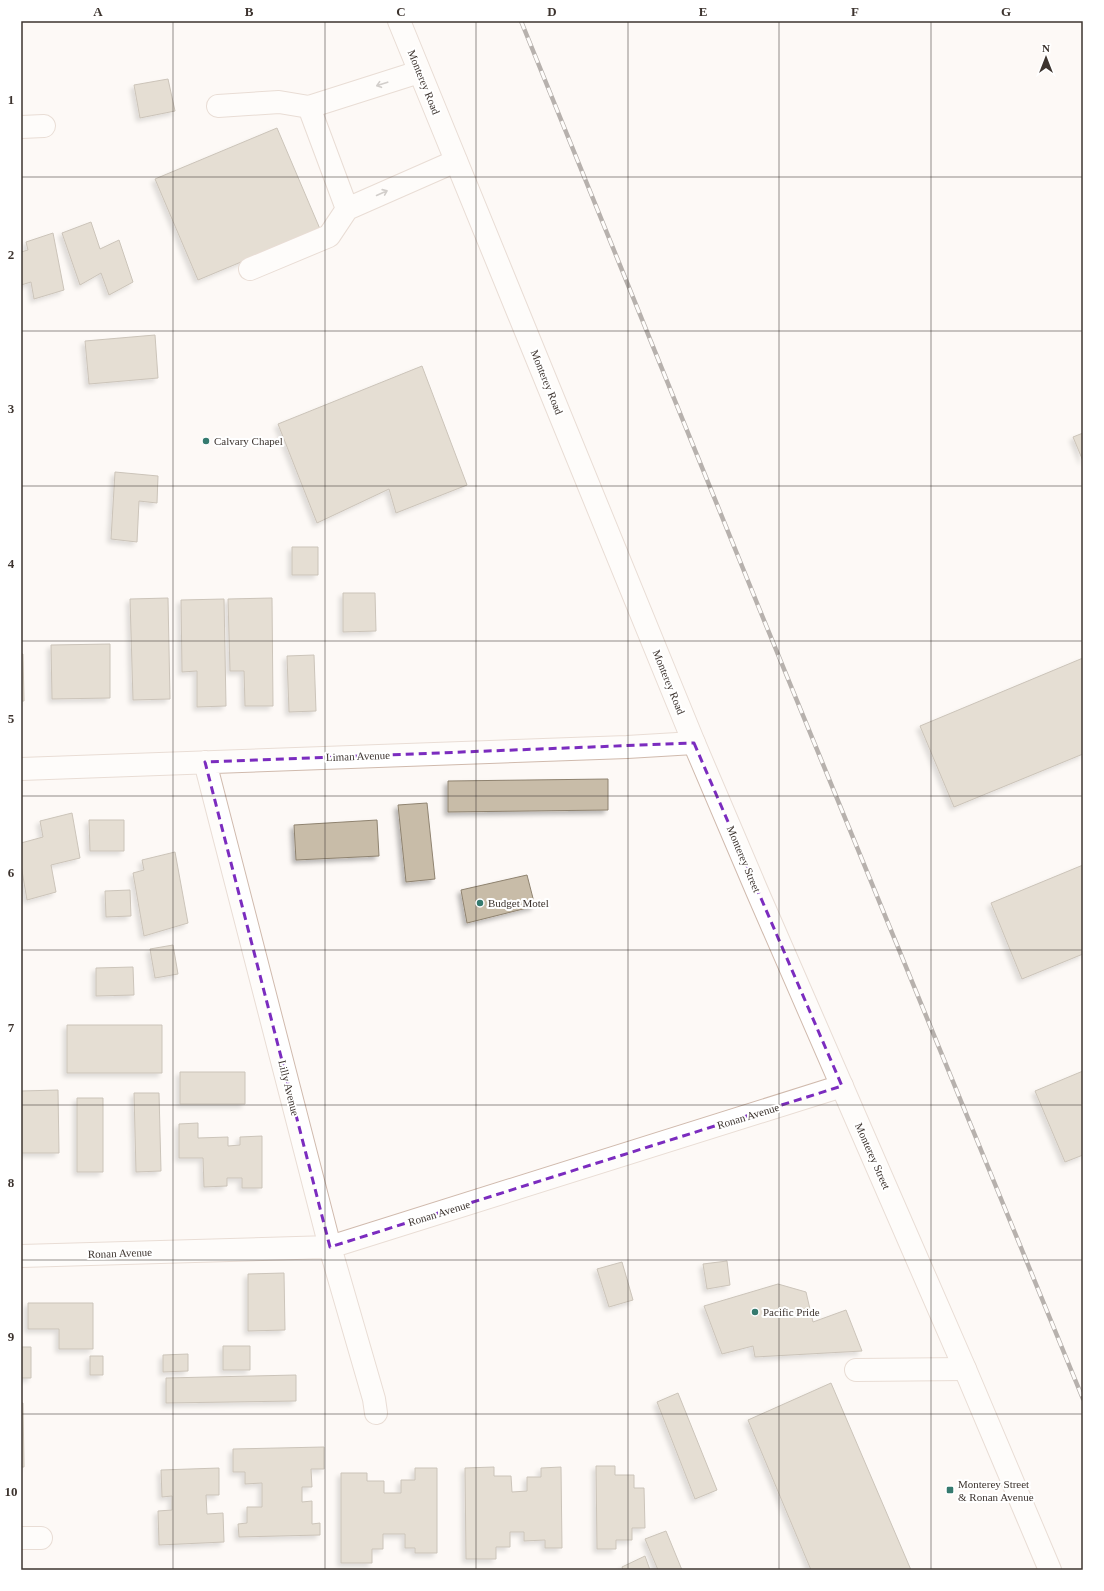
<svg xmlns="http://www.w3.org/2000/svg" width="1104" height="1591" viewBox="0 0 1104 1591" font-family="Georgia,serif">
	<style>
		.building { fill: #c8bca8; stroke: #8f8370; filter: url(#shadow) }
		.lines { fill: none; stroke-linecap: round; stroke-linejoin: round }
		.minor-casing { stroke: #d0baad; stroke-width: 24 }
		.major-casing { stroke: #d0baad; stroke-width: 24 }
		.minor { stroke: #fff; stroke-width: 22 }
		.major { stroke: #fff; stroke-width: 22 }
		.rail-casing { stroke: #625a55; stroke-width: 4.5 }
		.rail { stroke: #fff; stroke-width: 3; stroke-dasharray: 9; stroke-linecap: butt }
		.oneway { stroke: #9e9a97 }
		.marked { fill: none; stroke: #7b2cbf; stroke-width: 3; stroke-dasharray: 8 5; stroke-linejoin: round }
		.grid { fill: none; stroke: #3d342f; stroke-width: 1; stroke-opacity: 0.55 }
		.poi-dot { fill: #357a6f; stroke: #fff; stroke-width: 1.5 }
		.labels { text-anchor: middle; stroke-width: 4; stroke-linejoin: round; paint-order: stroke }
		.street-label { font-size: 11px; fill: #3d342f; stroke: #fff }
		.poi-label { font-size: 11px; fill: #3d342f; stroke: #fff; text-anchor: start }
		.neatline { fill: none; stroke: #3d342f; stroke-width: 1.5 }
		.grid-label { font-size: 13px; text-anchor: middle; font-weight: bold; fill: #3d342f }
	</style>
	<defs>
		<filter id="shadow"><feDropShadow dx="-3.5" dy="3.5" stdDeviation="2" flood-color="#0004"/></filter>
	</defs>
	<rect width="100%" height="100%" fill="#fdf9f6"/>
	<path class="building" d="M168,79l7,32 -35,7 -6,-33z
		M277,128l43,101 -122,51 -43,-101z
		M91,222l9,27 19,-9 14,42 -24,13 -8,-22 -21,12 -18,-52z
		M53,233l11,57 -30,9 -3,-17 -10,3v-33l7,-2 -2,-8z
		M155,335l3,43 -69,6 -4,-43z
		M422,366l45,119 -71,28 -7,-24 -72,34 -39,-99z
		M1083,433v28l-10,-24z
		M115,472l43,4 -1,27 -18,-2 -2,41 -26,-3z
		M292,547h26v28h-26z
		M343,593h32l1,38 -33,1z
		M168,598l2,101 -37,1 -3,-101z
		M272,598l1,108h-28l-1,-35h-14l-2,-72z
		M224,599l2,107 -29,1v-36l-15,1 -1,-72z
		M110,644v54l-58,1 -1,-54z
		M21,654h2l1,47h-3z
		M314,655l2,56 -27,1 -2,-56z
		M1083,658v96l-129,53 -34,-81z
		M608,779v31l-160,2v-31z
		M427,803l8,76 -29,3 -8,-77z
		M72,813l8,45 -29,7 5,27 -29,8 -6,-35v-22l22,-6 -3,-16z
		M89,820h35v31h-34z
		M377,820l2,36 -83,4 -2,-35z
		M175,852l13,71 -44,13 -11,-63 11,-3 -2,-10z
		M1083,865v89l-61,25 -31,-76z
		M527,875l8,31 -68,17 -6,-33z
		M130,890l1,26 -25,1 -1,-26z
		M173,945l5,29 -23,4 -5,-29z
		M133,967l1,28 -38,1v-28z
		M67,1025h95v48h-95z
		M1083,1071v84l-18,7 -30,-71z
		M180,1072h65v32h-65z
		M58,1090l1,63h-38v-62z
		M134,1093h25l2,78 -25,1z
		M77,1098h26v74h-26z
		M198,1123v15l30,-1v9l12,-1v-8l22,-1v52h-20v-10h-15v8l-23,1 -1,-29h-24v-34z
		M727,1261l3,24 -23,4 -4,-25z
		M622,1262l11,38 -24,7 -12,-38z
		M284,1273l1,57 -37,1v-57z
		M778,1284l28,8 7,30 33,-12 16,41 -107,6 -2,-11 -31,8 -18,-48z
		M28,1303h65v46h-34v-20h-31z
		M223,1346h27v24h-27z
		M21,1347h10v31h-10z
		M188,1354v17l-25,1v-17z
		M90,1356h13v19h-13z
		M296,1375v26l-130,2v-25z
		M831,1383l80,187h-100l-63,-150z
		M678,1393l39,97 -22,9 -38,-97z
		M21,1403h2l1,64h-3z
		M324,1447v22h-13l1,18h-10v15l10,-1v23l8,-1v12l-81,2 -1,-13 9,-1v-16h15v-24l-17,1v-12h-12v-23z
		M596,1466h19v9h19v13h10l1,40h-13v12h-16v9h-19z
		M494,1467v9h17l1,16 15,-1v-14h14v-9l20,-1 1,81h-17v-8l-21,1v-9h-14v15h-14v12h-30l-1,-91z
		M219,1468v27h-13l1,19 16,-1 1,29 -65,3 -1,-34 14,-1v-14l-10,1 -1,-27z
		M415,1468h22v85h-22v-5h-10v-14h-22v15h-11v14h-31v-90h26v8h17v12h17v-13h14z
		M666,1531l16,39h-24l-13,-31z
		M645,1556l5,14h-27l-1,-3z"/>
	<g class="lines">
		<g class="minor-casing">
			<path id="minor" d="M218,106l61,-4 30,5 110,-35
				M309,107l38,102
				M21,127l23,-1
				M250,269l79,-33 18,-27 109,-48
				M205,762l125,485 44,152 2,14
				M21,769l606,-22 67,-4
				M21,1256l309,-9 512,-161
				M856,1370l109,-1
				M21,1538h20"/>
		</g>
		<g class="major-casing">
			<path id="major" d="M399,21l295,722 63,148 208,478 85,201"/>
		</g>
		<use href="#minor" class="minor"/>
		<use href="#major" class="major"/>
		<g class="rail-casing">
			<path id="rail" d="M521,21l238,587 324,791"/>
		</g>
		<use href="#rail" class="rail"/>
	</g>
	<defs><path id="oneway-shaft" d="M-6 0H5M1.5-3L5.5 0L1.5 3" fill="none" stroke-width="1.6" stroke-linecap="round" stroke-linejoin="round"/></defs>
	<g class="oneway">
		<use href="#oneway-shaft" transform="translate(382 84) rotate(162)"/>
		<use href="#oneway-shaft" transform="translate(382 193) rotate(-24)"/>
	</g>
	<path d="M0 0H1104V1591H0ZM694,743l148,343 -512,161 -125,-485z" fill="#fdf9f6" fill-opacity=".55" fill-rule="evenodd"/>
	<path class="marked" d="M694,743l148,343 -512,161 -125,-485z"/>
	<path class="grid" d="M173,21v1549M325,21v1549M476,21v1549M628,21v1549M779,21v1549M931,21v1549M21,177h1062M21,331h1062M21,486h1062M21,641h1062M21,796h1062M21,950h1062M21,1105h1062M21,1260h1062M21,1414h1062"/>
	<g class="poi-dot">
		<circle cx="206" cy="441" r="4"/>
		<circle cx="480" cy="903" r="4"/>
		<circle cx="755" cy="1312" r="4"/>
		<rect x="946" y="1486" width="8" height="8" rx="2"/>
	</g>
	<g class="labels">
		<g class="street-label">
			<text transform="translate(424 82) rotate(68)" y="4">Monterey Road</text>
			<text transform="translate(547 382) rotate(68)" y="4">Monterey Road</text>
			<text transform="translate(669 682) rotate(68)" y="4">Monterey Road</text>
			<text transform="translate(358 756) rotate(-2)" y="4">Liman Avenue</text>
			<text transform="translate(744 859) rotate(67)" y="4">Monterey Street</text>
			<text transform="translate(289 1088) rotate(76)" y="4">Lilly Avenue</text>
			<text transform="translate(748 1116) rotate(-17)" y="4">Ronan Avenue</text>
			<text transform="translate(873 1156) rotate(66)" y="4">Monterey Street</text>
			<text transform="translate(439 1213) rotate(-17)" y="4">Ronan Avenue</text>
			<text transform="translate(120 1253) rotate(-2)" y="4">Ronan Avenue</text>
		</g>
		<g class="poi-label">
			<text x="214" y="445">Calvary Chapel</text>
			<text x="488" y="907">Budget Motel</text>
			<text x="763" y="1316">Pacific Pride</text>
			<text x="958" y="1488">Monterey Street<tspan x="958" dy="13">&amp; Ronan Avenue</tspan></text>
		</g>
	</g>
	<rect width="1104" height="1591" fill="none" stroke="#ffffff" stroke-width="44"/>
	<g transform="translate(1046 58)" stroke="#ffffff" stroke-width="3" paint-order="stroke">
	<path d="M0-3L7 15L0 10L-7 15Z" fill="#3d342f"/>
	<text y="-6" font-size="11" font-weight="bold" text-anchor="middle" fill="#3d342f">N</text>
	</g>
	<rect x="22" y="22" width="1060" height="1547" class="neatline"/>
	<g class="grid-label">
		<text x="98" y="16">A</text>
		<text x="249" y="16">B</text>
		<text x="401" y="16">C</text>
		<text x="552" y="16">D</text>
		<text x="703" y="16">E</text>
		<text x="855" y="16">F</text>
		<text x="1006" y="16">G</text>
		<text x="11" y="104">1</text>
		<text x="11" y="259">2</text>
		<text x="11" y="413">3</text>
		<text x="11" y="568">4</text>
		<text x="11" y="723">5</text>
		<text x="11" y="877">6</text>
		<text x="11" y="1032">7</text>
		<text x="11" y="1187">8</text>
		<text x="11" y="1341">9</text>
		<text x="11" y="1496">10</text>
	</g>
</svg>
